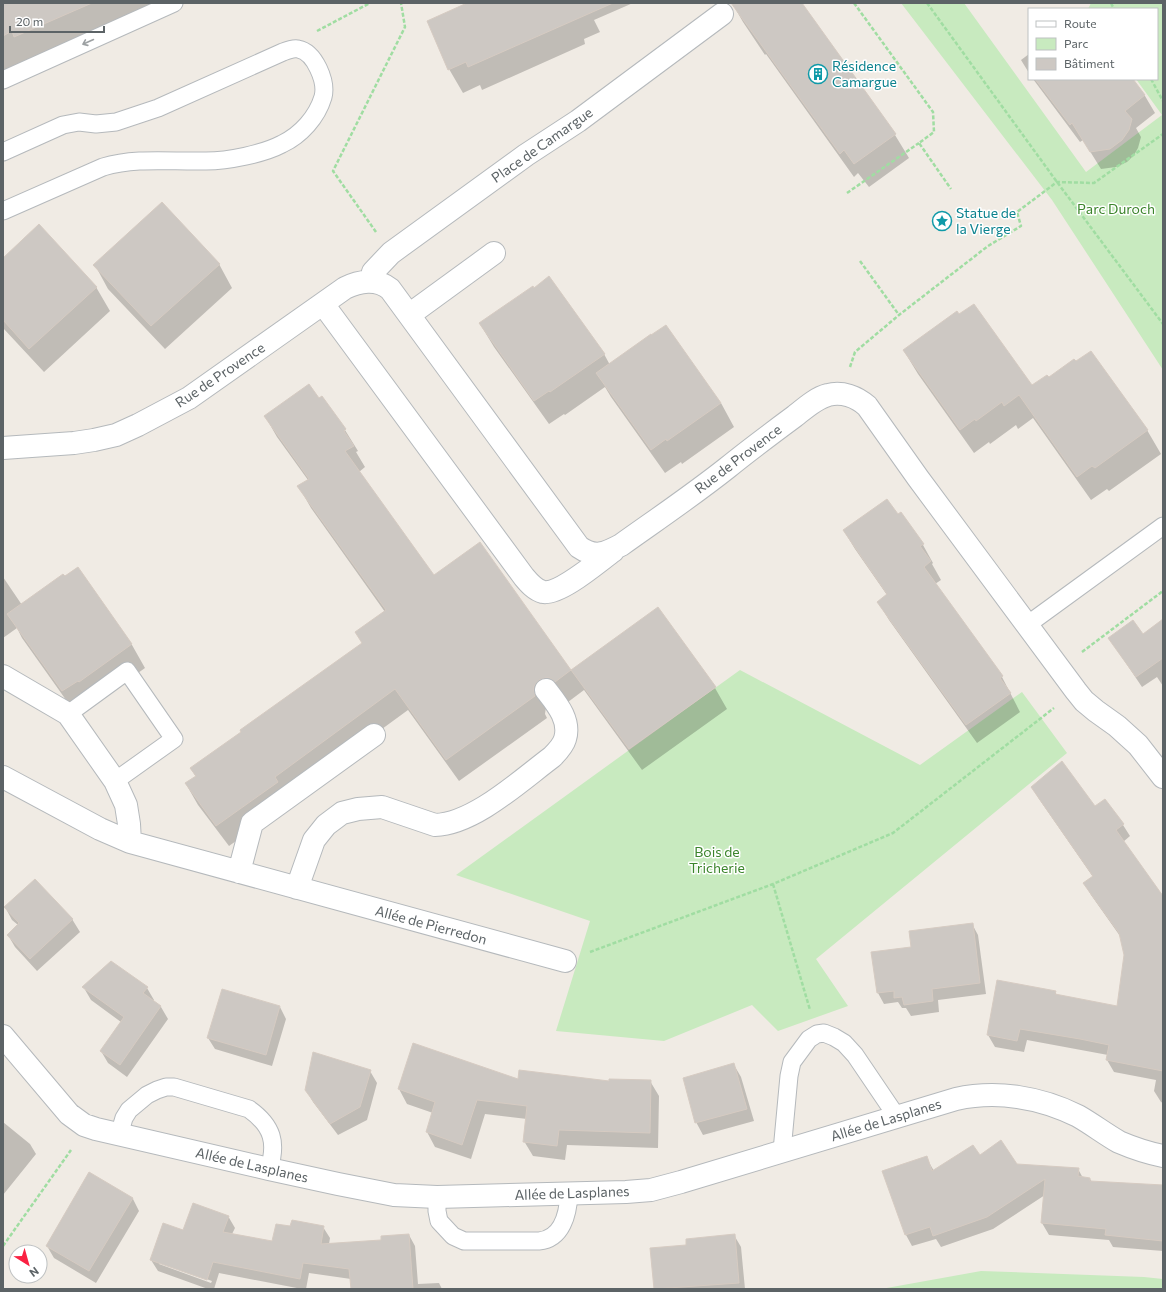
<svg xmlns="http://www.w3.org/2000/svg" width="1166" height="1292" viewBox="0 0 1166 1292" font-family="Commissioner,sans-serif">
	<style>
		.green { fill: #c8eabf }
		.shadow { fill: #0003; fill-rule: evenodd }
		.building { fill: #cdc8c3; stroke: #d6cbc2 }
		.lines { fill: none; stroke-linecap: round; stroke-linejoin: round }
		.lane-casing { stroke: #b5b9bc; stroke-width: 19 }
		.street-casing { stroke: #b5b9bc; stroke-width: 24 }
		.path { stroke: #a0dda2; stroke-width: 2.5; stroke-dasharray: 4 2; stroke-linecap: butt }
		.lane { stroke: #fff; stroke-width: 17 }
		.street { stroke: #fff; stroke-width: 22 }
		.oneway { stroke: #9da1a3 }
		.labels { text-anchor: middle; stroke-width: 3; stroke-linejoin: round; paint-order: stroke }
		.culture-label { font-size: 14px; fill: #0d838f; stroke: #fff; text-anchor: start }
		.street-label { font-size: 14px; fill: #5c6366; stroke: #fff }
		.park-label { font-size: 14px; fill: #3c852c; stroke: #fff }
	</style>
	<rect width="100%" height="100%" fill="#f0ebe4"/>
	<path class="green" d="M901,3h63l122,169 76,-57 -26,-36h21v-70h-69l3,-6h72v367l-111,-170z
		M740,670l180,95 102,-73 45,61 -251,206 32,47 -70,25 -26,-26 -88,36 -108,-10 34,-110 -134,-46z
		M981,1271l163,6 19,2v10h-282z"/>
	<path class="shadow" d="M3,3h178l-178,80z
		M469,3h164l-39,17 6,12 -16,7 1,5 -103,46 -2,-5 -17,8 -14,-24z
		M732,3h69l94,132 14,23 -40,29 -11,-14 -4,4 -88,-123 -1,1 -22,-33z
		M1029,54v19l-8,-13z
		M1033,79h99l13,17 10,17 -19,15 5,9 -3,11 -4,7 -7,7 -11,5 -15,2 -18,-29 -3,2z
		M3,259l93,28 14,24 -66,61 -41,-44z
		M219,264l13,24 -67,61 -57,-60 -13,-24z
		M480,324l124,30 6,11 111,38 13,24 -52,37 -1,-2 -16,11 -54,-76 -6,-10 -40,28 -1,-1 -15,10 -55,-77z
		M904,351l128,36 17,-8 98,51 14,24 -52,37 -2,-2 -16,11 -58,-82 -15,11 -2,-4 -26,19 -1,-2 -15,11 -56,-79z
		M322,397l23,33 13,21 -2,1 9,15 -6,5 75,104 45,-32 92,127 87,-62 57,79 12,21 -85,61 -58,-80 -16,12 -22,5 -1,7 2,4 -88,63 -51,-71 -122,89 3,4 -60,43 -31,-41 -12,-21 10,-7 -5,-8 172,-125 22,-32 -74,-104 -12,-21 9,-7 -31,-43 -12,-21 54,-17z
		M900,514l23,31 10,18 -1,1 9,16 -6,4 67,93 18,35 -43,31 -88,-123 -11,-18 9,-7 -32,-46 -11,-18 53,-15z
		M77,568l55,77 13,23 -52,37 -17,9 -54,-76 -5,-10 -14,10v-61l19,28z
		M1163,621v65l-6,-9 -15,10 -33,-49 34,-2z
		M1032,787l63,21 10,-7 18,24 7,11 -7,6 40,82v49l-43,-37 -29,-41 -7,-12 9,-6 -54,-78z
		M5,907l67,12 8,13 -43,39 -22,-24 -7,-12 10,-10 -6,-5z
		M972,924l6,11 8,59 -48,6 1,12 -28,4 -5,-8h-4l-4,-6 -14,2 -6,-11z
		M84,988h63l7,12 -1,1 8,6 7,12 -41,58 -19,-14 -7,-12 20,-29 -30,-22z
		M1055,992l2,3 106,21v87l-2,-1 -7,-11 2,-11 -42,-8 -7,-12 1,-5 -81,-15 -3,12 -29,-5 -7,-12z
		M280,1007l6,12 -14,47 -57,-17 -7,-11z
		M734,1065l7,12 13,44 -51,14 -7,-13z
		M370,1071l7,12 -10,37 -29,15 -25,-33 -7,-12z
		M519,1081l91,1 40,-1 9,15 -1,52 -91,-3 -2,15 -32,-4 -9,-15 3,-22 -42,-5 -14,45 -36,-12 -8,-15 6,-19 -26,-9 -8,-15z
		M3,1122l27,22 6,10 -33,41z
		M979,1156l37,9 62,4 5,9 7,1 2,3 71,4v65l-50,-4 -4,-7 -60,-5 -7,-12 3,-28 -52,34 -52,18 -5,-8 -24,7 -6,-11 -23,-64 43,-14 8,14z
		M90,1174l43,25 6,12 -43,72 -42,-25 -7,-12z
		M228,1216l7,12 -3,6 41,8 18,-15h32l7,11 -1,6 53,-3 27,-6 6,11 3,38 21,-1 3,6h-90l-1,-10 -42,-6 -3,16h-4l-83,-16 -5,16h-6l-50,-18 -7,-11 33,-28zM159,1262l53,19 -1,2 -52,-19z
		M734,1235l7,12 4,42h-90l-4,-40 36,-3z"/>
	<path class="building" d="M3,3h89l-78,34 -2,-6 -9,5z
		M467,3h146l-145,64 -2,-5 -18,8 -21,-49z
		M731,3h71l94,131 -42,30 -10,-14 -4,4z
		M1035,79h98l12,16 -20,16 7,8 -3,11 -7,10 -12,9 -20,3 -18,-29 -2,2z
		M162,202l58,62 -69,62 -58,-61z
		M39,224l58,63 -68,62 -26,-29v-62z
		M549,276l56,78 -55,38 -1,-1 -15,10 -55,-78 54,-37 1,2z
		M974,304l58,81 15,-10 2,2 25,-18 2,2 15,-10 57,79 -53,38 -3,-2 -15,11 -58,-82 -15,11 -2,-4 -26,19 -1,-2 -15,11 -57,-80 54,-39 2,3z
		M666,325l55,78 -54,38 -1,-2 -15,11 -55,-77 55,-39v1z
		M309,384l10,14 3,-2 24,33 -2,2 10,15 -9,5 89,124 46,-33 91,128 87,-63 58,80 -87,62 -58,-79 -16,12 -5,-4h-5l-6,2 -5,6v5l1,5 -89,64 -51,-71 -120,88 3,5 -62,44 -31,-43 11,-7 -6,-8 51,-36 -1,-2 122,-87 -7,-11 31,-22 -89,-124 12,-7 -45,-63z
		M887,499l11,15 3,-2 23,32 -4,2 11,15 -7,6 79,109 -3,2 11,15 -45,32 -89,-123 10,-8 -44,-64z
		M78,567l54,77 -53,38 -1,-1 -16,10 -55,-77 56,-40 2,2z
		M1163,619v39l-27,19 -28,-39 25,-18 10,14z
		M1062,761l33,45 10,-7 19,25 -8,6 47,66v175l-57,-11 3,-15 -29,-6 -60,-10 -3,12 -30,-6 10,-55 59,11 -1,3 62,12 7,-51 -5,-22 -36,-50 10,-7 -62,-89z
		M35,879l38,40 -43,40 -23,-24 12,-12 -15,-16z
		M973,923l7,60 -48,6 1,12 -29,4 -2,-8 -8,1v-7l-17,2 -6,-41 40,-5 -2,-16z
		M111,961l37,26 -5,6 18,13 -41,59 -20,-14 24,-34 -42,-30z
		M222,989l58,17 -14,49 -59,-17z
		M413,1043l105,36 1,-9 90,11v-2l42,1 -1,53 -91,-3 -2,16 -34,-4 4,-36 -50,-6 -15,45 -36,-13 9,-30 -37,-13z
		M313,1052l58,18 -11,37 -30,17 -25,-34z
		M734,1063l13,46 -52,14 -12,-45z
		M1001,1140l16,24 62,4 -1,8 12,2v3l73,4v56l-58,-6 1,-6 -65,-6 4,-44 -58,38 -54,19 -3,-9 -25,8 -23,-64 45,-15 5,15 41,-26 7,10z
		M89,1172l44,26 -44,73 -43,-25z
		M193,1203l36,13 -6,16 49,9 4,-17 14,2 2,-6 32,6 -3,18 60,-4v-4l28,-2 4,55h-62l-2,-20 -46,-6 -3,16 -87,-17 -6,18 -57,-20 13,-37 20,7z
		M735,1234l4,49 -85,6 -4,-41 36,-3v-6z"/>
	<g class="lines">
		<g class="lane-casing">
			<path id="lane" d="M3,80l171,-77
				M3,152l60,-27 16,-3 17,2 20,-2 42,-14 125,-56c5,-2 11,-4 15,-3 17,3 29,33 25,48 -6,20 -22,38 -41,47 -19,10 -54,17 -76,17 -35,1 -69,-4 -103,6l-100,44
				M1027,625l136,-99
				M68,714l59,-43 47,68 -59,42
				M119,1135l5,-17 5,-8 18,-15 10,-5 9,-3h8l75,22c24,17 28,34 20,60
				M782,1151l7,-75 3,-14 17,-23 8,-5 7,-1 10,4 10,6 11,12 42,62
				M437,1197v14l2,10 14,15 11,5h75c23,-2 29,-27 30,-47"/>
		</g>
		<g class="street-casing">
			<path id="street" d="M371,281l2,-9 18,-19 135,-98 52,-34 144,-107
				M323,304l201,273c5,6 11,13 19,15 17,3 56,-31 70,-41
				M409,315l85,-62
				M3,448l71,-5 20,-3 22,-5 22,-10 51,-27 156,-110c14,-7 32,-10 45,1l189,258c16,11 25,7 42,-2 35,-25 72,-50 106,-77 22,-18 45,-35 68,-52 10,-8 21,-18 33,-21 14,-4 29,2 39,11l51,72 158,213 8,10 12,10 21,15 21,19 25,32
				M3,676l65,38 47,67 11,24 3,19 1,18
				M3,777l97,52 30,13 435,119
				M239,872l13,-49 122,-88
				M297,888l17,-48 12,-15 16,-12 16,-4 24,-2 53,18c39,-1 86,-45 117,-68 5,-5 11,-11 13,-18 6,-19 -9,-36 -19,-49
				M3,1036l66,78 15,11 12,4 173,40 69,15 56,11 43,2 189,-5 25,-2 30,-8 275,-83c41,-9 84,-2 122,17 14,8 27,18 41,26 14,6 29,11 44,14"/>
		</g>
		<path class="path" d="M854,3l79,109 1,20 -15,11 32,46
			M927,3l130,179 106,142
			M1111,3l3,6
			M317,31l53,-28
			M1151,79l12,22
			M847,193l72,-50
			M376,232l-43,-61 72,-144 -4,-24
			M860,261l39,54
			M850,367l5,-15 44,-37 89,-69 33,-20 -4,-14 40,-30 37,1 69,-49
			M1082,652l81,-61
			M773,884l37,126
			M590,952l183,-68 120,-51 161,-125
			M3,1246l68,-96"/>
		<use href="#lane" class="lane"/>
		<use href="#street" class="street"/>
	</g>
	<defs><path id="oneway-shaft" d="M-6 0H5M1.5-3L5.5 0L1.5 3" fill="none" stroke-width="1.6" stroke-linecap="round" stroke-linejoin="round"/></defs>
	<use class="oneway" href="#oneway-shaft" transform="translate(88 42) rotate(156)"/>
	<defs>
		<g id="building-ring" transform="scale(1)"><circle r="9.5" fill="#fff" stroke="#0f9aa8" stroke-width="1.5"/><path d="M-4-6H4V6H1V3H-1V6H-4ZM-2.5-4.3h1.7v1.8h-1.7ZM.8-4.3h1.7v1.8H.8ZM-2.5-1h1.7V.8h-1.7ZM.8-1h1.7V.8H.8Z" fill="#0f9aa8"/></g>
		<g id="sight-ring" transform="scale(1)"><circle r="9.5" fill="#fff" stroke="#0f9aa8" stroke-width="1.5"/><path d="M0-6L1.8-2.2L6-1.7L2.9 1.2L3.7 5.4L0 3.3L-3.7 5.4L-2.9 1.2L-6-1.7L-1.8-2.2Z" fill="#0f9aa8"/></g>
	</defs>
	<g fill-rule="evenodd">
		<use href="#building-ring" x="818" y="74"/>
		<use href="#sight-ring" x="942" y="221"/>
	</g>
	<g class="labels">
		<g class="culture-label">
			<text x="832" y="71">Résidence<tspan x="832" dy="16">Camargue</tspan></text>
			<text x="956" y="218">Statue de<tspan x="956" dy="16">la Vierge</tspan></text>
		</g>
		<g class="street-label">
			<text transform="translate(542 145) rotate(-35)" y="5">Place de Camargue</text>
			<text transform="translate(220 375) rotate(-34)" y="5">Rue de Provence</text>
			<text transform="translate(738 459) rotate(-37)" y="5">Rue de Provence</text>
			<text transform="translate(431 925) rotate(15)" y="5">Allée de Pierredon</text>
			<text transform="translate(886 1120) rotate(-17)" y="5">Allée de Lasplanes</text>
			<text transform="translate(252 1165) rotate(13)" y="5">Allée de Lasplanes</text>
			<text transform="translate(572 1193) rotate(-2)" y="5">Allée de Lasplanes</text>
		</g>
		<g class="park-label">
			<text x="1116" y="214">Parc Duroch</text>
			<text x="717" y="857">Bois de<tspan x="717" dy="16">Tricherie</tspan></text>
		</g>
	</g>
	<rect width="1166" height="1292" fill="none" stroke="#5c6366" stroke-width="8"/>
	<rect x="1028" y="8" width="130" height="72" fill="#ffffff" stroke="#bec1c2"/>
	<rect x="1036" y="21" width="20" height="6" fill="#ffffff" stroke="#bec1c2"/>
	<text x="1064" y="28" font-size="12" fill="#5c6366">Route</text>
	<rect x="1036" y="38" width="20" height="12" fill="#c8eabf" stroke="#bec1c2"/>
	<text x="1064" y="48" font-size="12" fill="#5c6366">Parc</text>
	<rect x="1036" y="58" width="20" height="12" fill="#cdc8c3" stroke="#bec1c2"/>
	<text x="1064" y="68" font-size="12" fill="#5c6366">Bâtiment</text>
	<g transform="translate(28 1264) rotate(143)"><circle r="19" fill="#ffffff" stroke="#bec1c2"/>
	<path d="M0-3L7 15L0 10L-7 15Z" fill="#fa2142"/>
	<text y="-6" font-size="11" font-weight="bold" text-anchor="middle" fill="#5c6366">N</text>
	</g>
	<path d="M10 26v6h94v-6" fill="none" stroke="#5c6366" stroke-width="2"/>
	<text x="16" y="26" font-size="12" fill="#5c6366" stroke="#ffffff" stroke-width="3" paint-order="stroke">20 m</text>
</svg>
